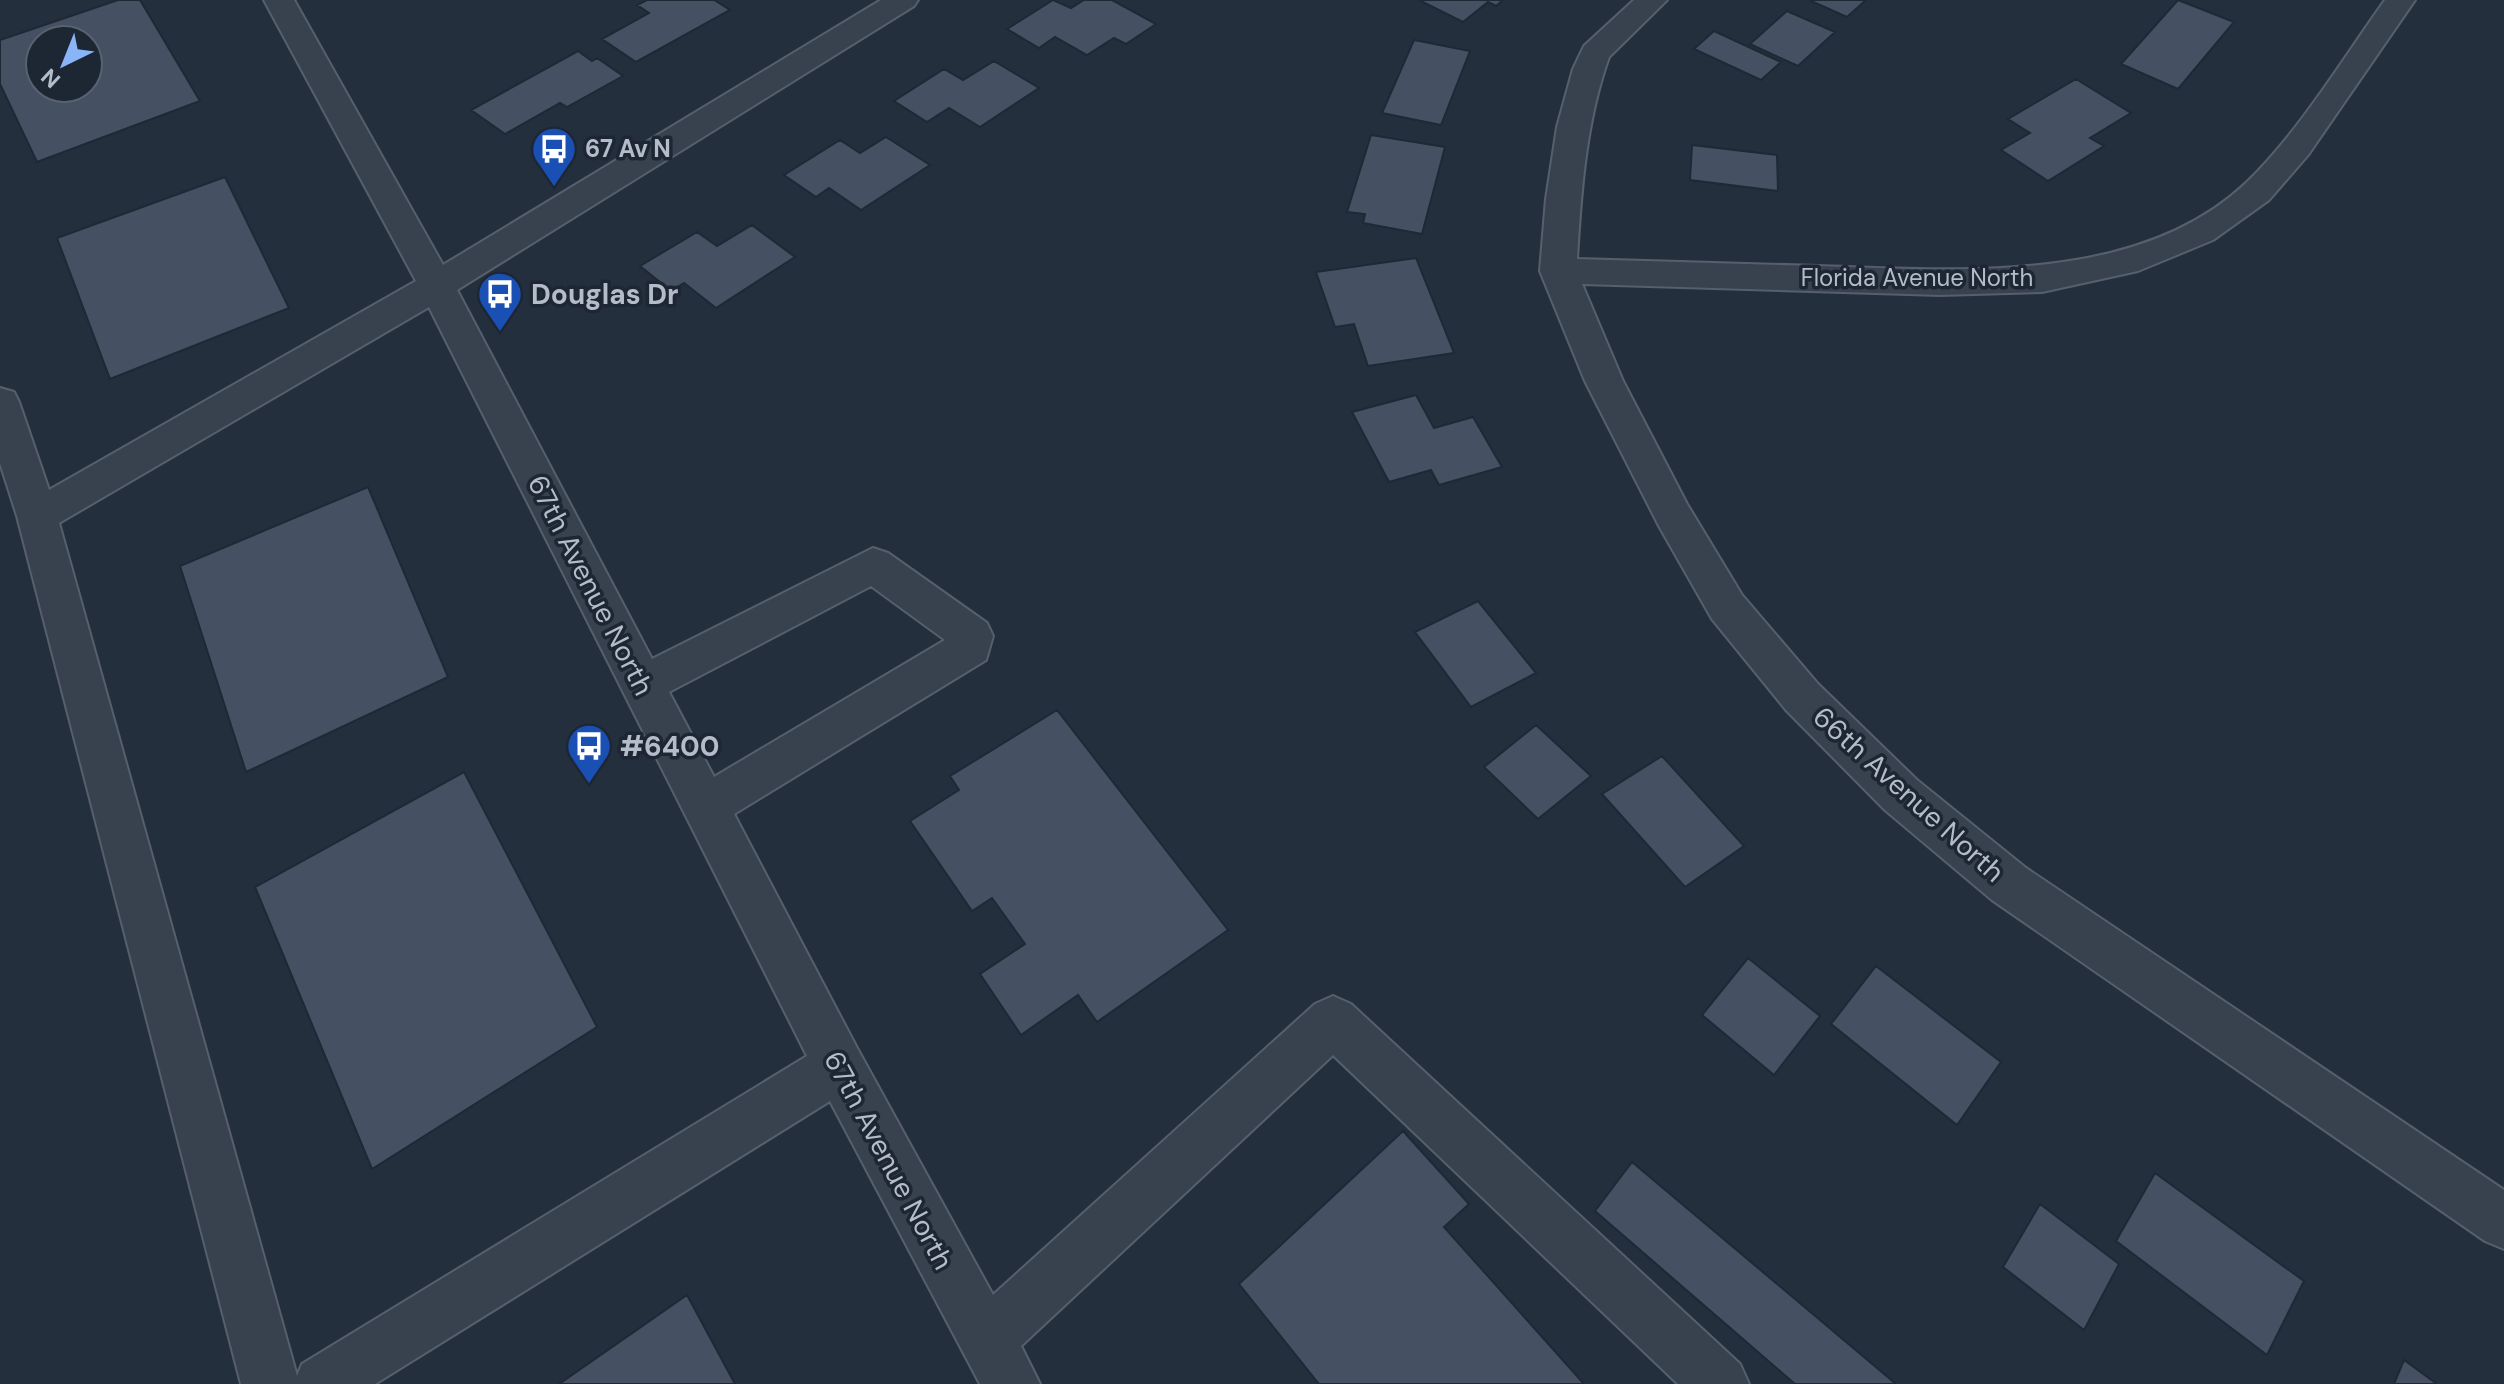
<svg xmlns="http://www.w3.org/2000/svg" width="2504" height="1384" viewBox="0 0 2504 1384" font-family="'DM Sans',sans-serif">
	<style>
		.building { fill: #455162; stroke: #1f2835; stroke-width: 2; fill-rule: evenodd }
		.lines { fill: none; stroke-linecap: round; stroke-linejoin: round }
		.minor-casing { stroke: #565f6c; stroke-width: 4 }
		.minor { fill: #38414e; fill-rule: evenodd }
		.labels { text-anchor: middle; stroke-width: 7; stroke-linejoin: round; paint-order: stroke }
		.far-poi-label { font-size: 24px; font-weight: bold; fill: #b4bcc9; stroke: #1d2633; text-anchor: start }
		.far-street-label { font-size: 24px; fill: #b4bcc9; stroke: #1d2633 }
		.poi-label { font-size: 28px; font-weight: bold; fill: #b4bcc9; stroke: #1d2633; text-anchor: start }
		.street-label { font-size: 28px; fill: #b4bcc9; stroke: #1d2633 }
	</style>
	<rect width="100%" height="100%" fill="#242f3e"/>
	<path class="building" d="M118,0h22l60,101 -163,61 -37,-78v-44zM40,40h48v48h-48z
		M647,0h67l16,10 -94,52 -34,-23 47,-26 -12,-8z
		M1053,0l18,8 13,-8h28l44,24 -30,20 -12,-6 -27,17 -32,-18 -16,11 -32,-19z
		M1419,0h84l-7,6 -8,-4 -25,20z
		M1809,0h57l-19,17z
		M2178,0l56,22 -56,67 -57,-25z
		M1787,11l48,21 -37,34 -48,-22z
		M1714,31l67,31 -20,18 -67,-31z
		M1414,40l56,11 -29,74 -59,-12z
		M578,51l14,10 5,-3 26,18 -56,31 -7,-4 -55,31 -34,-24z
		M994,61l45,27 -59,39 -31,-19 -22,14 -33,-21 50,-32 19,11z
		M2076,79l55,34 -41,25 14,8 -56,35 -47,-31 29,-17 -22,-14z
		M1371,135l74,12 -23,87 -59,-11 2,-9 -18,-2z
		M886,137l44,28 -69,45 -32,-22 -13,9 -32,-22 56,-35 20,13z
		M1692,145l85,10 1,36 -88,-11z
		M225,177l64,131 -179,71 -53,-141z
		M752,225l43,32 -79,51 -32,-25 -13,8 -31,-25 57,-34 20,14z
		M1416,258l38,95 -86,13 -14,-42 -19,3 -19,-55z
		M1416,395l18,33 39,-11 29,50 -63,18 -8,-15 -42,12 -37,-70z
		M368,487l80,190 -202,95 -66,-206z
		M1478,601l58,72 -65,34 -56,-75z
		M1057,710l171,220 -131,92 -19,-27 -57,40 -41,-61 45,-30 -33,-46 -20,13 -62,-90 49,-31 -9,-14z
		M1536,725l55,51 -53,43 -54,-52z
		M1662,756l82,90 -59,41 -83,-93z
		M464,772l133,255 -225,142 -117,-282z
		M1748,958l72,58 -46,59 -72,-60z
		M1876,966l125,96 -44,63 -126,-101z
		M1403,1131l66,73 -25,23 140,157h-265l-80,-100z
		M1632,1162l264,222h-101l-200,-173z
		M2155,1173l149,108 -37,74 -151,-114z
		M2040,1204l79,60 -35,66 -81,-63z
		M687,1295l48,89h-176z
		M2404,1360l33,24h-43z"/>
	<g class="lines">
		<g class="minor-casing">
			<path id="minor" d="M264,0h30l149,265 438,-265h37l-4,6 -457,284 195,369 221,-111 15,5 99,70 6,13 -7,24 -252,154 123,234 136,247 322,-291 18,-8 18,8 389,360 9,20h-71l-345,-329 -312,291 19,38h-60l-150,-283 -455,283h-134l-224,-868 -17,-53v-75l14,4 5,10 30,88 367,-209zM429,307l378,749 -505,308 -5,12 -238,-853zM871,586l74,54 -231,137 -45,-85z
				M1634,0h33l-58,57c-23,64 -28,134 -32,202 80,2 161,5 241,7 138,4 319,20 428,-83 53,-51 96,-123 139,-183h30l-107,155 -39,45 -56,40 -75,31 -96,21 -102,3 -358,-11 41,97 64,123 55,91 76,89 99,96 109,88 478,322v59l-19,-8 -493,-341 -107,-90 -99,-100 -74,-91 -53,-93 -74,-145 -45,-110 6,-72 11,-72 16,-58 11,-23z"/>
		</g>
		<use href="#minor" class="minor"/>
	</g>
	<defs>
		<g id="bus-pin" transform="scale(2.3)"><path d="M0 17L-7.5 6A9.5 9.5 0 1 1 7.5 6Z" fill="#1a4fb4" stroke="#1d2633"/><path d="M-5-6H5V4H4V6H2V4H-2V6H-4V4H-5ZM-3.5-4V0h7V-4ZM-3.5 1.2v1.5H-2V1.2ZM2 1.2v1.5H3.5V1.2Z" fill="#fff"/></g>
	</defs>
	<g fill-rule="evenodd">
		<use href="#bus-pin" x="554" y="149"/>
		<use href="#bus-pin" x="500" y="294"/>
		<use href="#bus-pin" x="589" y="746"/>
	</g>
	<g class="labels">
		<g class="far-poi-label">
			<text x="585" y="157">67 Av N</text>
		</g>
		<g class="far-street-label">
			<text x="1917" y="286">Florida Avenue North</text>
		</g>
		<g class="poi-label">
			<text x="531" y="304">Douglas Dr</text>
			<text x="620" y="756">#6400</text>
		</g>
		<g class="street-label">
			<text transform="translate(591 585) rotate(63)" y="10">67th Avenue North</text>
			<text transform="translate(1909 794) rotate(42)" y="10">66th Avenue North</text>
			<text transform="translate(889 1160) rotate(62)" y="10">67th Avenue North</text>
		</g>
	</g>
	<g transform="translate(64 64) rotate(223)"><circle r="38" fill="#1d2633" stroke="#59626f" stroke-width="2"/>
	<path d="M0-6L14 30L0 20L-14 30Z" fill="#8ab4f8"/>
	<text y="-12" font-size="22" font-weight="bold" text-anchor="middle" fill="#b4bcc9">N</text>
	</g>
</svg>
